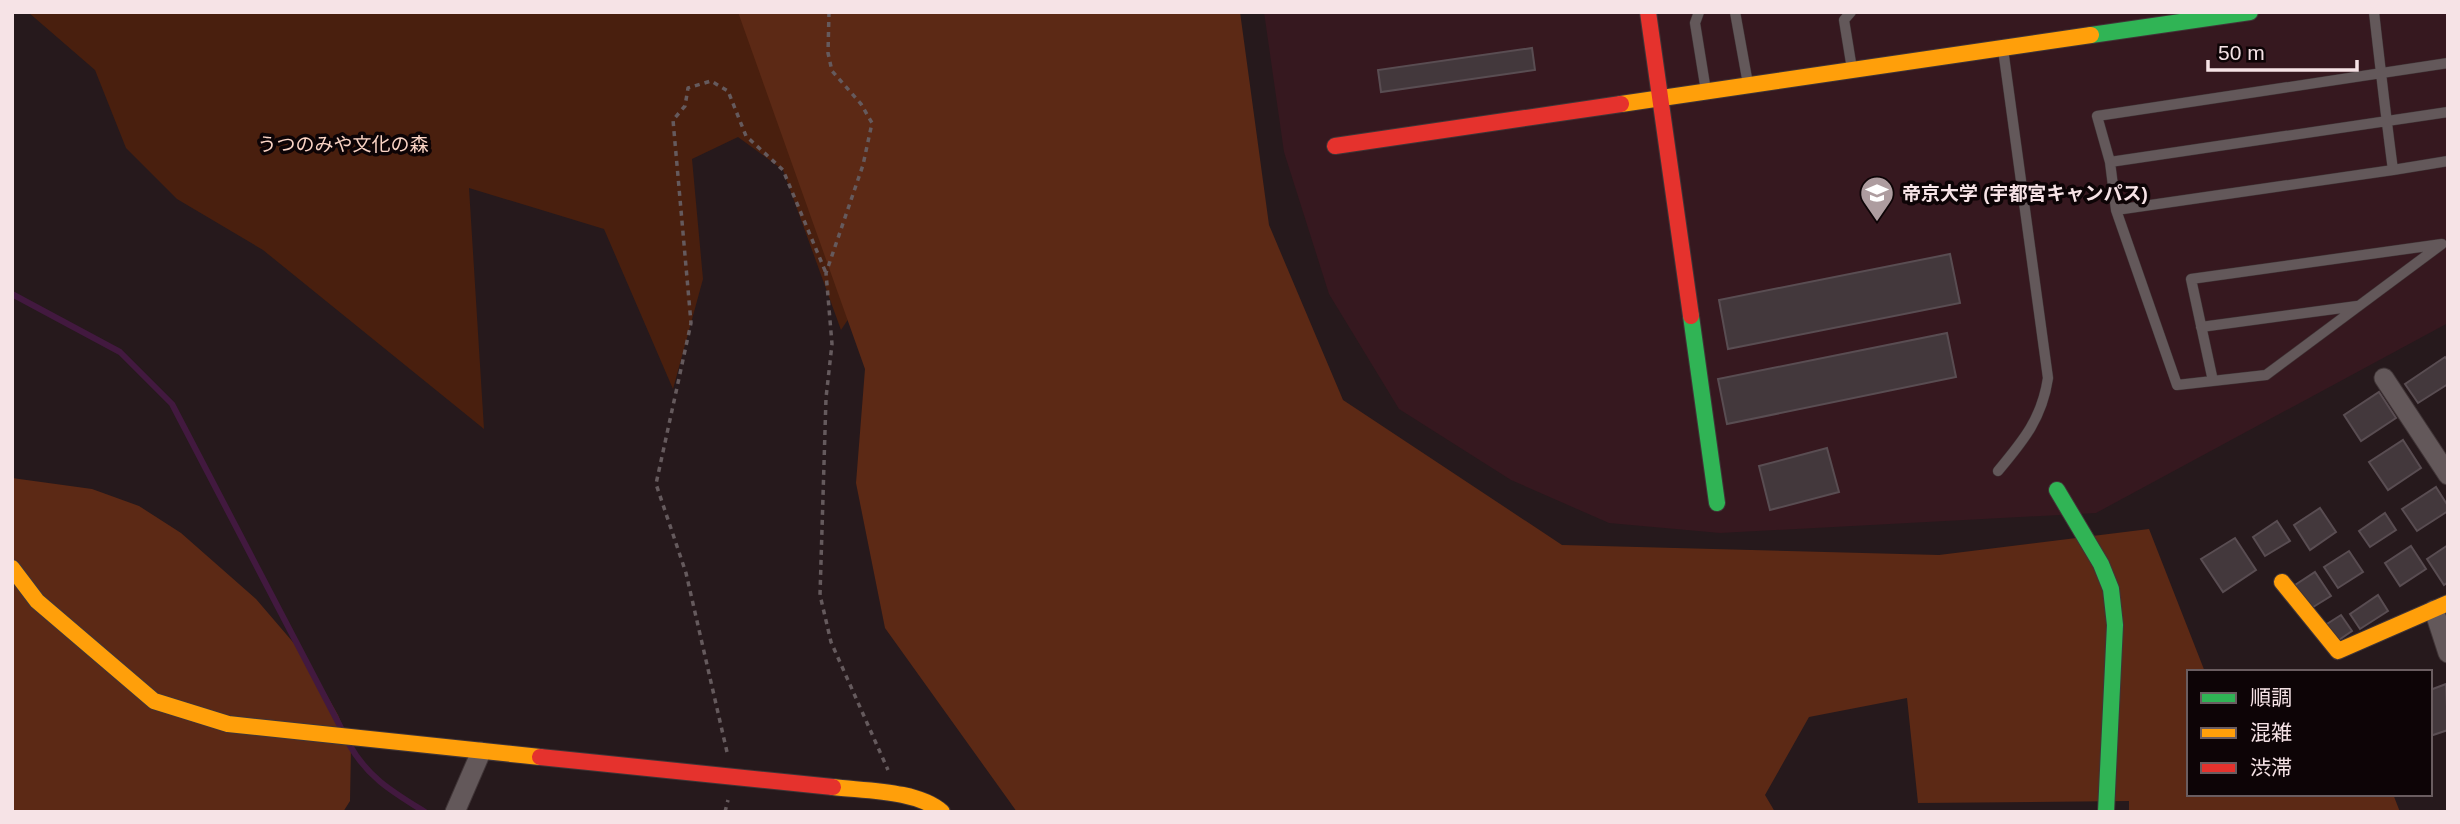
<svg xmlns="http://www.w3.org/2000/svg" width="2460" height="824" viewBox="0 0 2460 824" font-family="Arial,'Noto Sans JP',sans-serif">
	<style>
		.built { fill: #36181f }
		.green { fill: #491f0e }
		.forest { fill: #5c2915 }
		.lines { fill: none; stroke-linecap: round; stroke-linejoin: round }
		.stream { stroke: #42193f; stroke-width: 6 }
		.building { fill: #43383c; stroke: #594d52; stroke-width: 2 }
		.lane-casing { stroke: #403537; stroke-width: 11 }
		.street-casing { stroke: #403537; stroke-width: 21 }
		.fast-casing { stroke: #403537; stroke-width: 18 }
		.slow-casing { stroke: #403537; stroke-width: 18 }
		.jam-casing { stroke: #403537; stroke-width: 18 }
		.path { stroke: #655a5d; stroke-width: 3.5; stroke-dasharray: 5 5; stroke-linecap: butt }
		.lane { stroke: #63585a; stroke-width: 10 }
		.street { stroke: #63585a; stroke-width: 19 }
		.fast { stroke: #30b455; stroke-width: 16 }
		.slow { stroke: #ff9f0a; stroke-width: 16 }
		.jam { stroke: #e5322d; stroke-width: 16 }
		.labels { text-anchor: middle; stroke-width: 7; stroke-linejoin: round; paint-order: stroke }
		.park-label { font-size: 19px; fill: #fbd4c5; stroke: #0d0406 }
		.poi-label { font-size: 19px; font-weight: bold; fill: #f6e3e6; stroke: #0d0406; text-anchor: start }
	</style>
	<rect width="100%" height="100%" fill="#26191c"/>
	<path class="built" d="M1264,12h1184v311l-352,190 -376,20 -111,-10 -98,-43 -112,-71 -70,-115 -45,-142z"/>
	<path class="green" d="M28,12h902l25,147 -114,171 -58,-160 -45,-33 -46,22 11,120 -30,110 -69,-160 -135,-41 15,241 -221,-179 -86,-51 -51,-51 -31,-78z"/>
	<path class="forest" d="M738,12h502l29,213 74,175 219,145 377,10 210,-26 56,143h-16v122h204l7,18h-271v-11l-211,2 -11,-105 -98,19 -44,78 10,17h-758l-132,-184 -29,-145 9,-114z
		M12,478l80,11 47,17 42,27 75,66 48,56 34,60 13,31 -1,55 -7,11h-331z"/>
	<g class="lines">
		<path class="stream" d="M12,294l108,58 52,52 169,324
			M349,744c19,34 44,48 76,68"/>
	</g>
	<path class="building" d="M1532,48l3,22 -154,22 -3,-22z
		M1950,254l10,49 -232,46 -9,-49z
		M1947,333l9,44 -229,47 -9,-45z
		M2445,357l3,4v23l-30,19 -13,-19z
		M2379,392l17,26 -35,23 -17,-26z
		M2403,440l18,28 -33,22 -19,-28z
		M1827,448l12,44 -69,18 -11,-44z
		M2436,487l12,19v5l-31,20 -15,-22z
		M2320,508l16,24 -26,18 -16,-25z
		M2385,513l11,17 -26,17 -11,-16z
		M2277,521l13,20 -25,15 -12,-19z
		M2235,538l21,32 -33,22 -22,-33z
		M2448,545v37l-4,3 -17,-26z
		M2411,546l15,23 -26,17 -15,-23z
		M2349,551l14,21 -25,16 -14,-21z
		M2315,572l16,24 -21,13 -15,-24z
		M2378,595l10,16 -28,18 -10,-15z
		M2341,615l11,16 -22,15 -11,-17z
		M2446,684l2,46 -18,6v-46z"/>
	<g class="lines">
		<g class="lane-casing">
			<path id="lane" d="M1699,12l-4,11 11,68
				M1735,12l13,72
				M1851,12l-7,8 8,49
				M2374,12c6,53 12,106 19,158l-277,40 -6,-48 -13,-46 351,-53
				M2110,162l338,-50
				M2393,170l55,-9
				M2116,210l61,175 89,-10 176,-131 -251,35 22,102
				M2201,327l156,-21
				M1998,471c26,-31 44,-53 50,-93l-45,-329"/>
		</g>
		<g class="street-casing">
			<path id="street" d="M2384,378l64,97
				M2434,610l14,43
				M455,812l26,-60"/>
		</g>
		<g class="fast-casing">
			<path id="fast" d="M2091,35l159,-23
				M1691,316l26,187
				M2057,490l44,74 10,25 4,36 -9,187"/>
		</g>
		<g class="slow-casing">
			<path id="slow" d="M1621,104l470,-69
				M12,568l25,33 117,100 74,23 312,33
				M2282,582l56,69 110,-48
				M833,787c32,4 84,3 109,25"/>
		</g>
		<g class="jam-casing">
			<path id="jam" d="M1648,12l43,304
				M1335,146l286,-42
				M540,757l293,30"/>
		</g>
		<path class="path" d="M829,12l-1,41 4,18 29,33 11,19 -9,42 -37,108 6,71 -6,54 -6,197 11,47 57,128
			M727,752l-41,-179 -30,-89 35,-161 -18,-203 12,-14 3,-18 23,-7 17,10 18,45 37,34 43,103
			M725,812l3,-12"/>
		<use href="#lane" class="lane"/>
		<use href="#street" class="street"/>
		<use href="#fast" class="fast"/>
		<use href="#slow" class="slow"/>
		<use href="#jam" class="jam"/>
	</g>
	<defs>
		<g id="university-pin" transform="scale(1.75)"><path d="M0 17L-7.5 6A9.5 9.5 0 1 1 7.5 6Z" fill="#ad9c9f" stroke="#0d0406"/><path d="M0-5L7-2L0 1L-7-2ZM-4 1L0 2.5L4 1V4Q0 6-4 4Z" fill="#fff"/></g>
	</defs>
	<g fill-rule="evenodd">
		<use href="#university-pin" x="1877" y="193"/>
	</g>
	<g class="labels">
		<g class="park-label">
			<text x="343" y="151">うつのみや文化の森</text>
		</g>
		<g class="poi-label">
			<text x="1902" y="200">帝京大学 (宇都宮キャンパス)</text>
		</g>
	</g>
	<rect width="2460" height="824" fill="none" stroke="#f6e3e6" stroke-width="28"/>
	<rect x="2187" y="670" width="245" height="126" fill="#0d0406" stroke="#6a5d60" stroke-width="2"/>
	<rect x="2201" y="693" width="35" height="10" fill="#30b455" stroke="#6a5d60" stroke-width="2"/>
	<text x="2250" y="705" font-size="21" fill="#f6e3e6">順調</text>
	<rect x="2201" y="728" width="35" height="10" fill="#ff9f0a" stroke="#6a5d60" stroke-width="2"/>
	<text x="2250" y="740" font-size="21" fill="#f6e3e6">混雑</text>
	<rect x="2201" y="763" width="35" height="10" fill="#e5322d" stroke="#6a5d60" stroke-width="2"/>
	<text x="2250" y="775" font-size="21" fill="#f6e3e6">渋滞</text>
	<path d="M2208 60v10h149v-10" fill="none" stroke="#f6e3e6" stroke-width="3.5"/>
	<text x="2218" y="60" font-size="21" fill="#f6e3e6" stroke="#0d0406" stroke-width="5" paint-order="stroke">50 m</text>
</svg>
